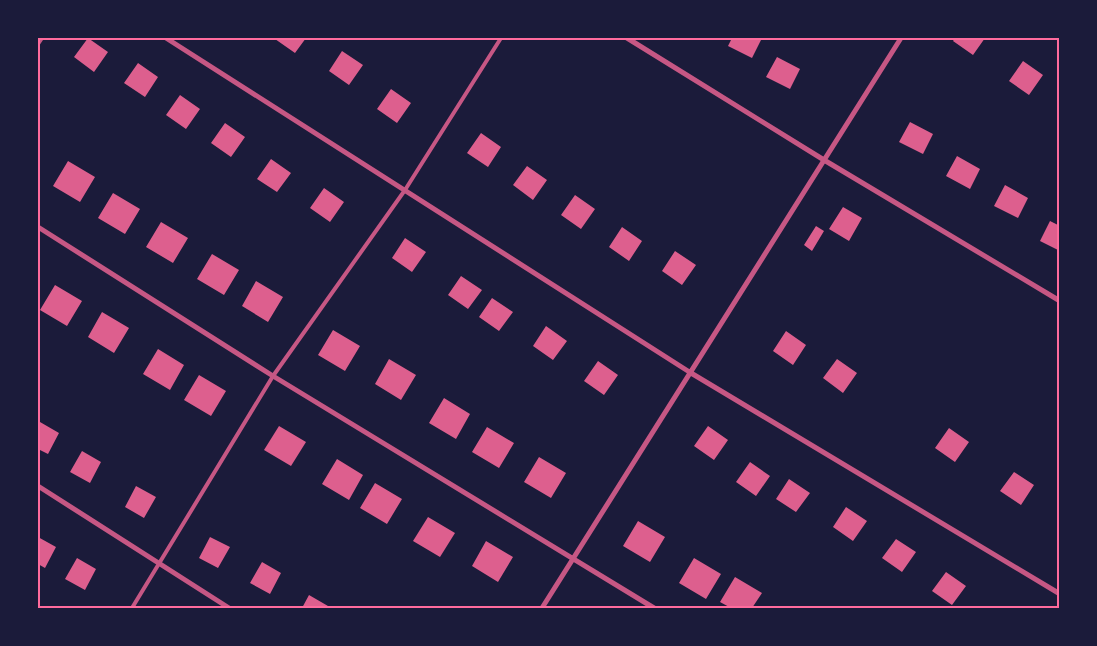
<svg xmlns="http://www.w3.org/2000/svg" width="1097" height="646" viewBox="0 0 1097 646" font-family="'Nunito Sans',sans-serif">
	<style>
		.building { fill: #dd5f8e }
		.lines { fill: none; stroke-linecap: round; stroke-linejoin: round }
		.service { stroke: #c65784; stroke-width: 4 }
		.minor { stroke: #c65784; stroke-width: 5 }
		.neatline { fill: none; stroke: #ff6b9d; stroke-width: 2 }
	</style>
	<rect width="100%" height="100%" fill="#1b1b3a"/>
	<path class="building" d="M88,38l20,14 -14,20 -20,-15z
		M276,38h30l-11,15 -20,-14z
		M732,38h30l-10,20 -24,-12z
		M955,38h30l-12,17 -20,-14z
		M342,51l21,14 -14,20 -20,-14z
		M777,57l23,12 -10,20 -24,-12z
		M1023,61l20,14 -14,20 -20,-14z
		M138,63l20,14 -13,20 -21,-14z
		M391,89l20,14 -14,20 -20,-14z
		M180,95l20,14 -14,20 -20,-14z
		M910,122l23,12 -10,20 -24,-12z
		M225,123l20,14 -14,20 -20,-14z
		M481,133l20,14 -13,20 -21,-14z
		M957,156l23,13 -10,20 -24,-13z
		M271,159l20,14 -14,19 -20,-13z
		M68,161l27,16 -15,25 -27,-16z
		M527,166l20,14 -14,20 -20,-15z
		M1005,185l23,13 -10,20 -24,-12z
		M324,188l20,14 -14,20 -20,-14z
		M113,193l27,16 -15,25 -27,-16z
		M575,195l20,14 -14,20 -20,-14z
		M843,207l19,11 -13,23 -20,-12z
		M1050,221l10,5v25l-20,-10z
		M161,222l27,16 -15,25 -27,-16z
		M816,226l8,5 -12,20 -8,-6z
		M622,227l20,14 -13,20 -20,-14z
		M405,238l21,14 -14,20 -20,-14z
		M675,251l21,14 -14,20 -20,-14z
		M212,254l27,16 -15,25 -27,-16z
		M461,276l21,14 -14,19 -20,-14z
		M256,281l27,16 -15,25 -26,-16z
		M55,285l27,16 -15,25 -27,-16z
		M492,298l21,14 -14,19 -20,-14z
		M102,312l27,16 -15,25 -26,-16z
		M546,326l21,15 -14,19 -20,-14z
		M333,330l27,16 -15,25 -27,-16z
		M786,331l20,14 -13,20 -20,-14z
		M158,349l26,16 -14,25 -27,-16z
		M389,359l27,16 -15,25 -26,-16z
		M837,359l20,14 -14,20 -20,-15z
		M598,361l20,14 -14,20 -20,-14z
		M199,375l27,16 -15,25 -27,-16z
		M444,398l26,16 -14,25 -27,-16z
		M40,422l19,11 -11,21 -10,-5v-22z
		M279,426l27,16 -15,24 -27,-16z
		M708,426l20,14 -14,20 -20,-14z
		M487,427l27,16 -15,25 -27,-16z
		M949,428l20,14 -14,20 -20,-14z
		M82,451l19,11 -11,21 -20,-11z
		M539,457l27,16 -15,25 -27,-16z
		M337,459l26,16 -14,25 -27,-16z
		M750,462l20,14 -14,20 -20,-14z
		M1014,472l20,13 -13,20 -21,-14z
		M789,479l21,14 -14,19 -20,-13z
		M375,483l27,16 -15,25 -27,-16z
		M136,486l20,11 -12,21 -19,-11z
		M846,507l21,14 -14,20 -20,-14z
		M428,517l27,16 -15,24 -27,-16z
		M638,521l27,16 -15,25 -27,-16z
		M38,537l18,10 -11,21 -7,-4z
		M210,537l20,10 -12,21 -19,-10z
		M896,539l20,13 -14,20 -20,-14z
		M486,541l27,16 -15,25 -26,-16z
		M77,558l19,11 -11,21 -20,-11z
		M694,558l27,16 -15,25 -27,-16z
		M262,562l19,11 -11,21 -20,-11z
		M946,572l20,14 -14,19 -20,-14z
		M735,577l27,16 -10,15h-21l-11,-6z
		M309,595l19,11 -1,2h-25z"/>
	<g class="lines">
		<path class="service" d="M38,44l4,-6
			M132,608l141,-232 132,-186 96,-152"/>
		<path class="minor" d="M166,38l525,335 369,221
			M627,38l197,122 236,141
			M38,227l235,149 381,232
			M38,486l191,122
			M542,608l359,-570"/>
	</g>
	<rect width="1097" height="646" fill="none" stroke="#1b1b3a" stroke-width="78"/>
	<rect x="39" y="39" width="1019" height="568" class="neatline"/>
</svg>
